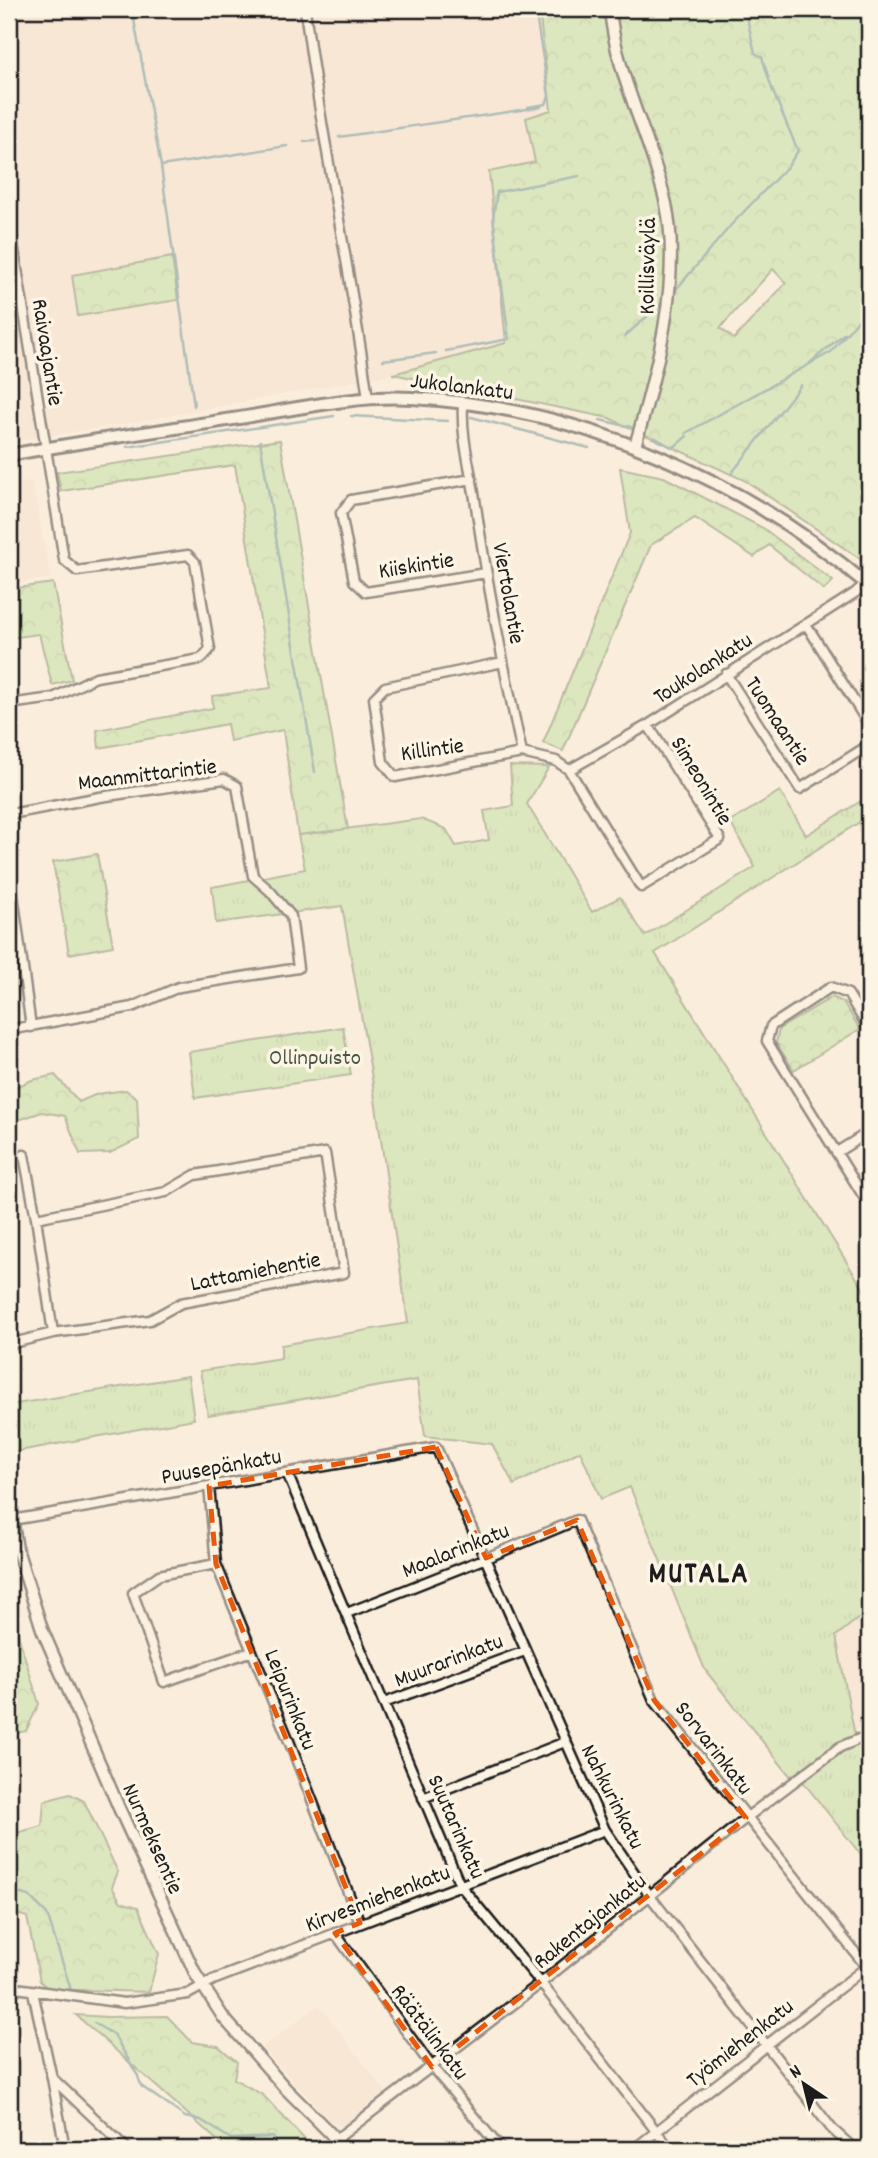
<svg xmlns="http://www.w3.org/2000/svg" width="878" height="2158" viewBox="0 0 878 2158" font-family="Dekko,sans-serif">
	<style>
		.built { fill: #f6dfce }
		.grass { fill: url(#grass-tufts); stroke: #6a7e5c; stroke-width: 2 }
		.forest { fill: url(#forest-crowns); stroke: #6a7e5c; stroke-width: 2; fill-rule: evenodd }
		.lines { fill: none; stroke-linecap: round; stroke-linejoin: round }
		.stream { stroke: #538489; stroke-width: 2.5 }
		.minor-casing { stroke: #1c1c1c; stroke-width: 13 }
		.tertiary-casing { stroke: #1c1c1c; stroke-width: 15 }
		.secondary-casing { stroke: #1c1c1c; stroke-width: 16 }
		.minor { stroke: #fcf5e5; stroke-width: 8 }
		.tertiary { stroke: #fcf5e5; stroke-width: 10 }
		.secondary { stroke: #fcf5e5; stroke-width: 10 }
		.marked { fill: none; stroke: #e8590c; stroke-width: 5; stroke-dasharray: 14 9; stroke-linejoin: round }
		.labels { text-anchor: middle; stroke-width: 7; stroke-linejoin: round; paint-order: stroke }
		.street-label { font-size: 23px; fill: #1c1c1c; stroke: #fcf5e5 }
		.park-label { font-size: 23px; fill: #4b5642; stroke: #fcf5e5 }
		.district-label { font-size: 30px; font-weight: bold; letter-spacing: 2px; fill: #1c1c1c; stroke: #fcf5e5 }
	</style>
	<defs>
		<pattern id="grass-tufts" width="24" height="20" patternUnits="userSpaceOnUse" patternTransform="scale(1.75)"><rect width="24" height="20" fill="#b8df9b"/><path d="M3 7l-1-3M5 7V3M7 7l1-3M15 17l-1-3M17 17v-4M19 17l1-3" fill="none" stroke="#9ebf85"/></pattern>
		<pattern id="forest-crowns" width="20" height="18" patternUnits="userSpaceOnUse" patternTransform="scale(1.75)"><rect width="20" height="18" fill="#b8df9b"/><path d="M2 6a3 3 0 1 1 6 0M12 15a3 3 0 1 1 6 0" fill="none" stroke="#9ebf85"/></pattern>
	</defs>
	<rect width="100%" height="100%" fill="#fbeddc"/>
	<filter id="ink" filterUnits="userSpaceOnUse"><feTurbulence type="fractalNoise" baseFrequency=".0143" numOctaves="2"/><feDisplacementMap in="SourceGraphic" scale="14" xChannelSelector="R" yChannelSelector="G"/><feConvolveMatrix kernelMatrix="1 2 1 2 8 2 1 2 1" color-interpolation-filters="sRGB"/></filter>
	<g filter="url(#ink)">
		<path class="built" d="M9,9h530l12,101 -16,52 -46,10 17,171 -113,31 -268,50 -116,18z
			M32,481l19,97 -42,7v-100z
			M869,1610v115l-15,6 -18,-96z
			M319,2005l67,87 -43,33 -11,-1 -70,-77z"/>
		<path class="grass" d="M510,766l39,1 -22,37 65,108 28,-15 25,39 110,-69 -25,-45 50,-31 26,44 63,-39v20l-214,137 214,345v312l-33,26 18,95 15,20v114l-73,-92 -5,4 -86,-107 -75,-183 -29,12 -21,-48 -66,34 -22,-41 -67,-8 -8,-56 -209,35 -8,-44 81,-13v-13l127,-22 -37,-251 -29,-166 -126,17 -4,-36 93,-18 -7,-34 123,-16 25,10 10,17 33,-6 -5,-29 29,-5z
			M343,1027l8,48 -156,23 -6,-46z
			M188,1376l6,43 -181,33 -4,-23v-24z"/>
		<path class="forest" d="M539,9h330v556l-123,-84 -137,-63 -216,-44 113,-31 -17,-171 46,-10 -9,-44 25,-8zM773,269l13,14 -52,56 -14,-11z
			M172,257l6,43 -100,16 -6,-41z
			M280,440l68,389 -50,6 -15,-105 -53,11 -3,-17 -128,24 -2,-18 116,-22 -1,-12 59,-8 -36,-223 -174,26 -4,-19z
			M620,468l44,9 99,51 70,53 -9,9 -55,-45 -15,12 -59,-39 -44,27 -88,206 -20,-8 87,-210z
			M53,583l19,97 -20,5 -13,-51 -30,4v-49z
			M97,854l16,92 -44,8 -16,-92z
			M832,997l11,5 17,27 -66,41 -18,-27 3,-14z
			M55,1075l24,27 18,-8 29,-4 11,8 2,41 -29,14 -30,1 -15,-38 -23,-4 -33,11v-33l23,-10z
			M9,1605l30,99 -13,27 -17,4z
			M70,1794l14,7 34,71 -6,15 9,15 17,5 21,47 -10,38 -101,-3 -8,-8 -13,-64 -18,-5v-77l33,-9 2,-25z
			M76,2015l31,2 60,-1 25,26 26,4 19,16 -3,17 29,16 44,47 -4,7h-76z"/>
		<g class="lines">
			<path class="stream" d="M132,9l29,157 33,240
				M528,107l18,-3 3,-8 -14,-87
				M339,137l202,-30
				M304,142l11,-1
				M161,166l126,-20
				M673,293l59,-69 56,-58 10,-15 -26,-62 -10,-32 -7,-4 -10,-44
				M859,322l10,-9
				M625,336l37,-33
				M446,351l63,-12 -16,-121 4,-26 82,-16
				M383,360l53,-7
				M810,363l35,-30
				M351,416l97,5
				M471,417l118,31
				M600,420l31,7
				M686,433l145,-81 38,-45
				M654,437l19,11 14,-12
				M260,441l55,331
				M127,447l207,-31
				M731,474l70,-89
				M9,1891l20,5 18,18 24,76
				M94,2023l20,12 24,41 3,10 44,31 16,3 30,19 42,-2 4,12"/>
			<g class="minor-casing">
				<path id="minor" d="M305,9c16,131 46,259 63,390
					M9,219l55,341 13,11 111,-16 7,7 15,87 -9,10 -105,18 -43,21 -44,6
					M463,404c-2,33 7,62 12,95 12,86 29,170 47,254l34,8 13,9 79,-45 207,-132 11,-10
					M472,479l-121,21 -10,13 13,68 12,11 120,-19
					M806,624l63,101
					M503,662l-118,25 -11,11 9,64 12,15 127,-24
					M726,674l74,115 69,-44
					M569,770l72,117 79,-48 -72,-114
					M9,816l2,-2 89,-17 124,-18 13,7 16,90 17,15 21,25 7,52 -119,19 -47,20 -123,23
					M9,865l22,162
					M869,1029l-21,-35 -17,-7 -60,39 -4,15 102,164
					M837,1152l32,-20
					M24,1155l12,63 17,115
					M9,1344l44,-11 97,-13 31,-17 163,-30 -19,-120 -130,22 -29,17 -130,26
					M287,1473l173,412 81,98 129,166
					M209,1486l7,78 73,177 71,182
					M12,1520l424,-73 169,383 45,66 182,233 19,17 7,3
					M216,1564l-57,11 -26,18 31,89 88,-31
					M347,1613l139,-55 91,-38 77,180 215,270
					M384,1703l141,-52
					M423,1798l142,-56
					M335,1933l97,134 69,82
					M9,1987l115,16 64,-9 25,-14 392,-150
					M33,1992l19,86 75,71
					M52,2078l13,71
					M335,2140l206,-157 205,-165 94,-71 29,-12
					M634,2149l235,-184"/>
			</g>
			<g class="tertiary-casing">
				<path id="tertiary" d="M610,9c6,68 41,128 56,195 16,75 -10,170 -31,242
					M9,1500l8,49 25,80 77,179 77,167 27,42 63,72 45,45 11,15"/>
			</g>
			<g class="secondary-casing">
				<path id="secondary" d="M9,455c74,-14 150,-24 224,-36 59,-9 119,-24 179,-21 167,9 330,80 457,188"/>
			</g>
			<use href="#minor" class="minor"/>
			<use href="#tertiary" class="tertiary"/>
			<use href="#secondary" class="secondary"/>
		</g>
	</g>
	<path d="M0 0H878V2158H0ZM436,1447l50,111 91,-38 77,180 92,118 -314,249 -97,-134 25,-10 -144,-359 -7,-78z" fill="#fbeddc" fill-opacity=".55" fill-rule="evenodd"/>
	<path class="marked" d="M436,1447l50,111 91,-38 77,180 92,118 -314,249 -97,-134 25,-10 -144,-359 -7,-78z"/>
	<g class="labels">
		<g class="street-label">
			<text transform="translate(646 266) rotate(-89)" y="8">Koillisväylä</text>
			<text transform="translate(49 352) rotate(81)" y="8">Raivaajantie</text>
			<text transform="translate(462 385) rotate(7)" y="8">Jukolankatu</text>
			<text transform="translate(416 564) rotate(-9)" y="8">Kiiskintie</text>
			<text transform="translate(510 593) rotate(80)" y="8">Viertolantie</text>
			<text transform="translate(702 667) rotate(-33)" y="8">Toukolankatu</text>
			<text transform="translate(779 720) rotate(57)" y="8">Tuomaantie</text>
			<text transform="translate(432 748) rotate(-8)" y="8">Killintie</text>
			<text transform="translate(147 773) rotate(-7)" y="8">Maanmittarintie</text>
			<text transform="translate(703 780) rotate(59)" y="8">Simeonintie</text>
			<text transform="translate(255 1270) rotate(-11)" y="8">Lattamiehentie</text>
			<text transform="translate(221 1465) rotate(-10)" y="8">Puusepänkatu</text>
			<text transform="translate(455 1549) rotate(-22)" y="8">Maalarinkatu</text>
			<text transform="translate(448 1659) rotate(-21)" y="8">Muurarinkatu</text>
			<text transform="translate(292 1699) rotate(68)" y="8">Leipurinkatu</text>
			<text transform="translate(715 1747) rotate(52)" y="8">Sorvarinkatu</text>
			<text transform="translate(614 1796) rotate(63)" y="8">Nahkurinkatu</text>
			<text transform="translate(458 1826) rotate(66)" y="8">Suutarinkatu</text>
			<text transform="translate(154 1838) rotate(66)" y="8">Nurmeksentie</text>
			<text transform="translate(377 1897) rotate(-21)" y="8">Kirvesmiehenkatu</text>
			<text transform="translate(589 1920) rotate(-39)" y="8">Rakentajankatu</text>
			<text transform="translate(431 2031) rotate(53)" y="8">Räätälinkatu</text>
			<text transform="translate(739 2042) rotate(-38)" y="8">Työmiehenkatu</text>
		</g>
		<g class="park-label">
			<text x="315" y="1064">Ollinpuisto</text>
		</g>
		<g class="district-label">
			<text x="699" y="1582">MUTALA</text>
		</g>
	</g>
	<rect width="878" height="2158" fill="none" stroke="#fcf5e5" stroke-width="35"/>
	<rect x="18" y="18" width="843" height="2123" fill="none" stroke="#1c1c1c" stroke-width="2.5" filter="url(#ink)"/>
	<g transform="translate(804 2084) rotate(325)" stroke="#fcf5e5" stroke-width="5" paint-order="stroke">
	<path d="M0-5L12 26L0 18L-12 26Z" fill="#1c1c1c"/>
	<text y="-10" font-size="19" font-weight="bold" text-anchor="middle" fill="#1c1c1c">N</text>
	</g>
</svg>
